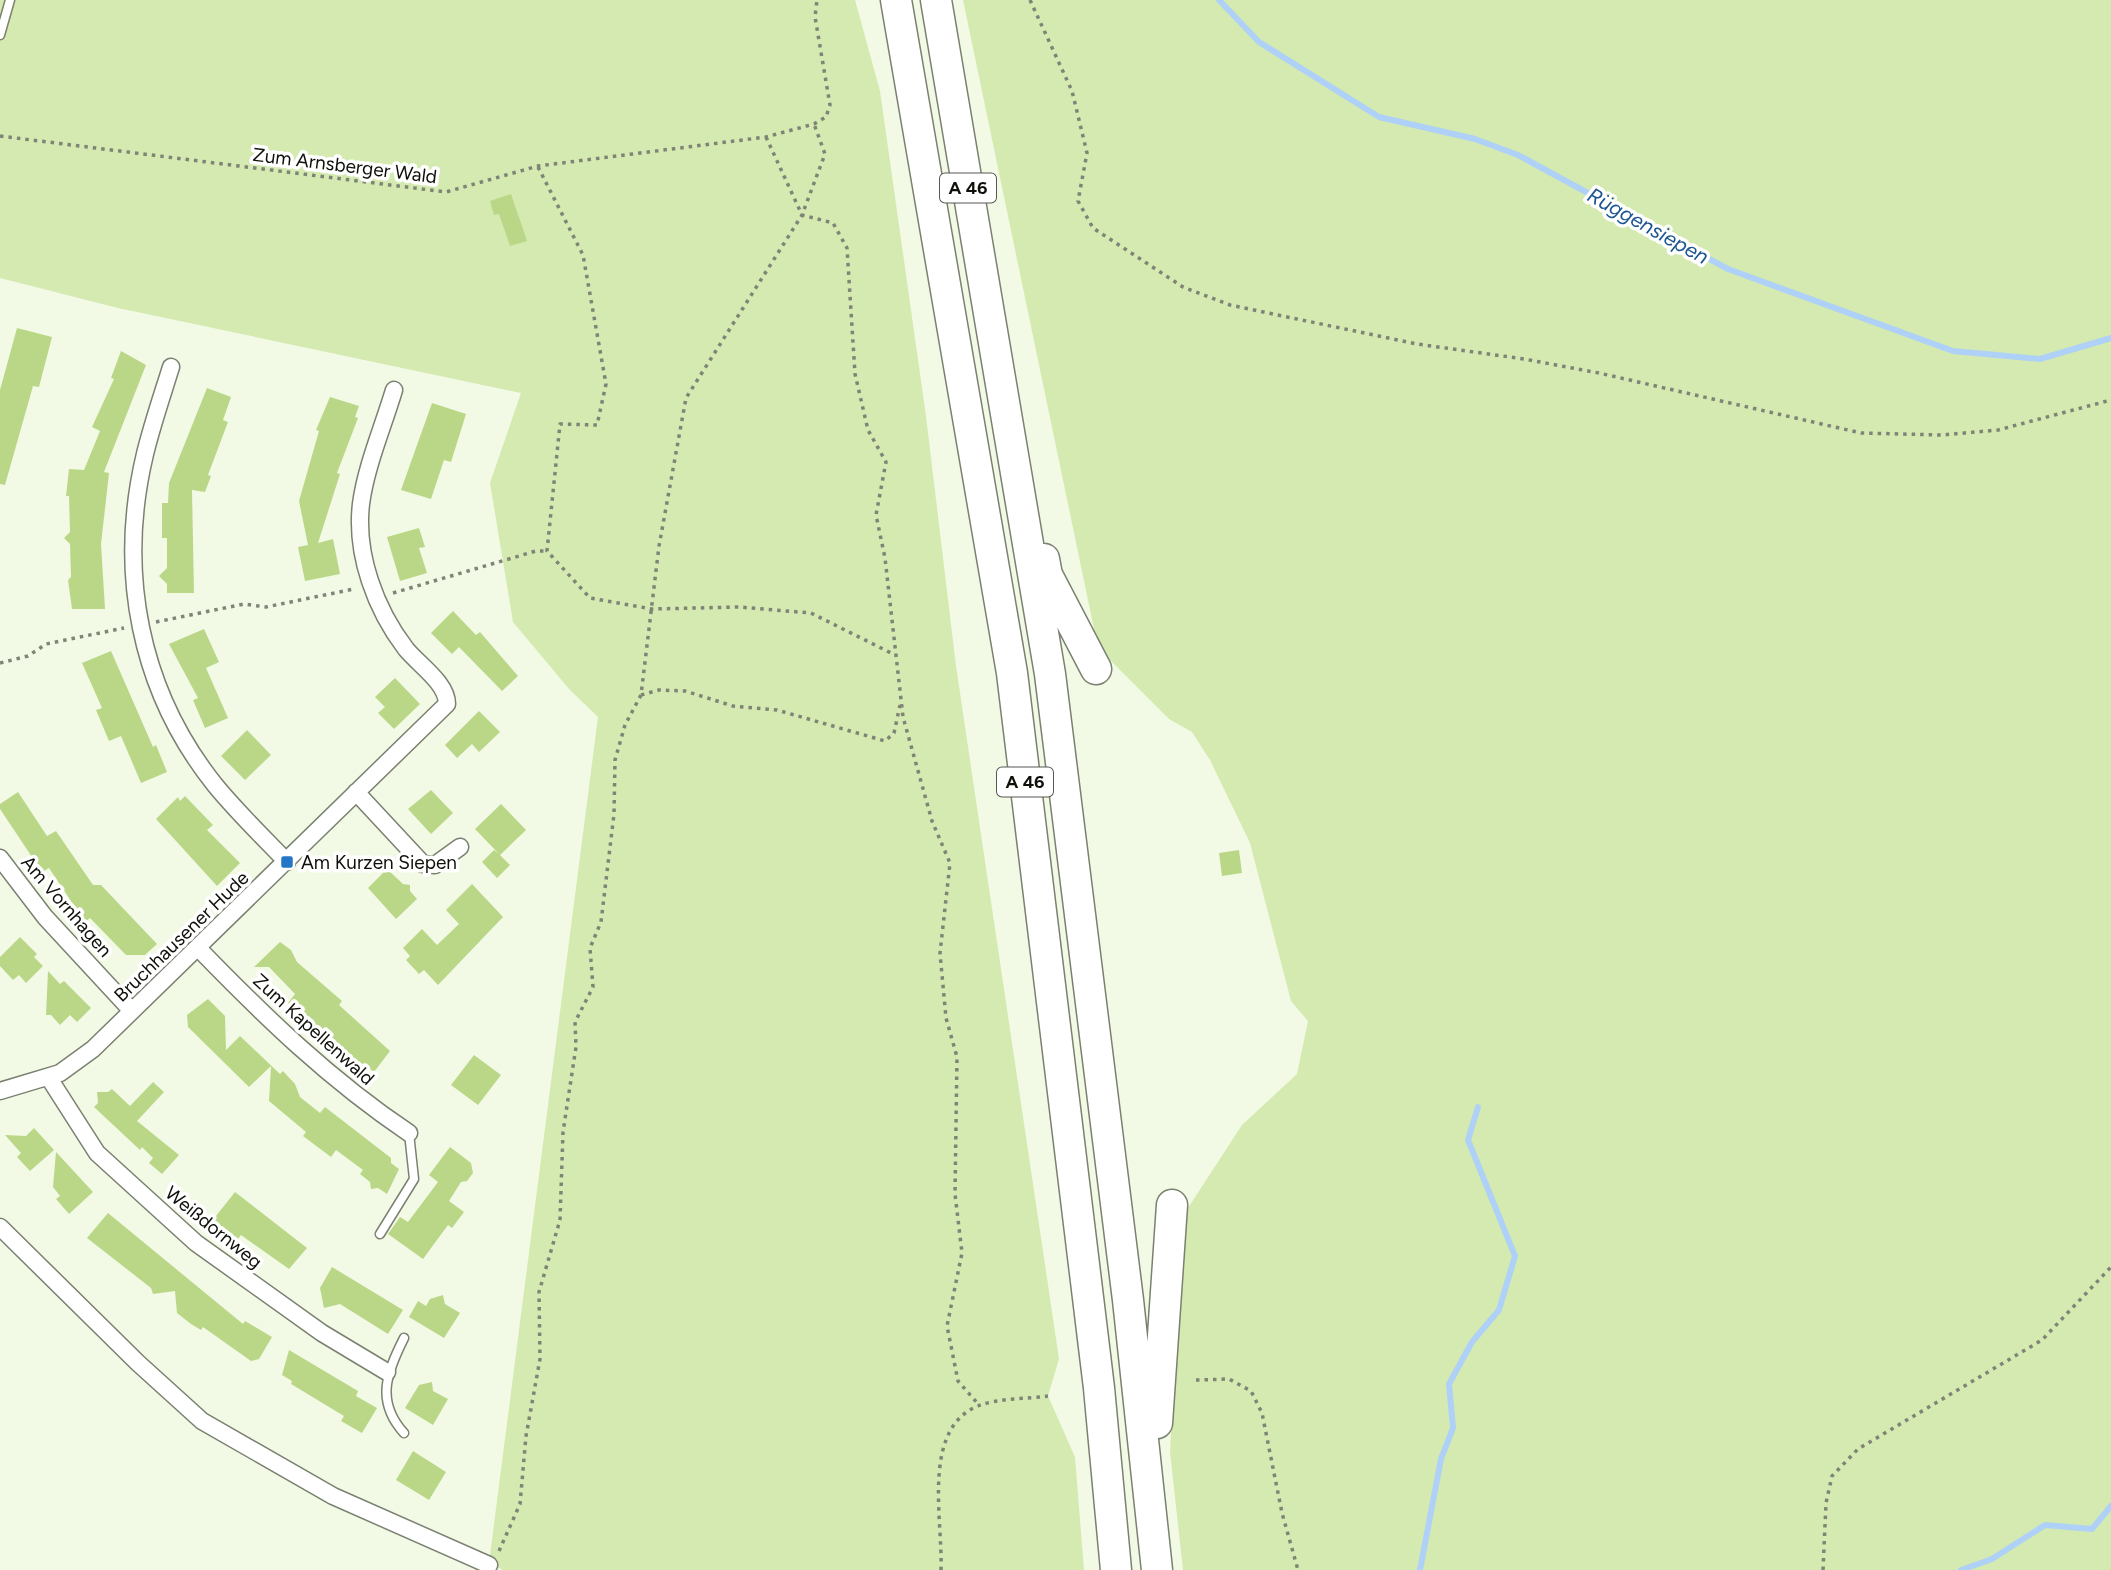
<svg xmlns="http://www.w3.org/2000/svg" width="2111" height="1570" viewBox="0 0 2111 1570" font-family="Figtree,sans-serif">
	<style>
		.green { fill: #d4eab0 }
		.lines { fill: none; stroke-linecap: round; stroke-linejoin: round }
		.stream { stroke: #afd1f7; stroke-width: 6 }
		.building { fill: #bad787 }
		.lane-casing { stroke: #7a8170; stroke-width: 11 }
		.street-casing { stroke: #7a8170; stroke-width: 19 }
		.highway-casing { stroke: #7a8170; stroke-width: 33 }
		.path { stroke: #7f8477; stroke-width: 3.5; stroke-dasharray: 3.5 5; stroke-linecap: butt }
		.lane { stroke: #fff; stroke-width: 8 }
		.street { stroke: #fff; stroke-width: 16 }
		.highway { stroke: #fff; stroke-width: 30 }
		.poi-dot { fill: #2576c5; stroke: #fff; stroke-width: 2.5 }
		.labels { text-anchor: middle; stroke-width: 7; stroke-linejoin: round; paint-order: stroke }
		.shield { fill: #fff; stroke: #565854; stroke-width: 2 }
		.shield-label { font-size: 18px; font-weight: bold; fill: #0e100a }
		.street-label { font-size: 19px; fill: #0e100a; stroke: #fff }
		.poi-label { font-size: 19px; fill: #0e100a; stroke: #fff; text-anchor: start }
		.water-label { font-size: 21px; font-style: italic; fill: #1c558f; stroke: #fff }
	</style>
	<rect width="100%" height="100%" fill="#f2fae6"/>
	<path class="green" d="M0,0h855l25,91 46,325 30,250 103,693 -11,37 27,61 9,113h-581l-14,-7 109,-846 -29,-28 -56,-67 -23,-139 31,-90 -403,-85 -118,-30z
		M963,0h1148v1570h-928l-13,-118 9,-181 7,-60 56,-86 55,-51 11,-53 -17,-20 -41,-158 -40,-83 -18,-28 -23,-13 -71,-71z"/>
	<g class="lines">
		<path class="stream" d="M1219,0l40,42 120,75 96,22 43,16 210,114 225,82 87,8 71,-21
			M1420,1570l21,-111 12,-31 -4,-44 23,-42 27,-32 16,-54 -47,-116 10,-33
			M1961,1570l31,-11 53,-34 47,4 19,-23"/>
	</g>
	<path class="building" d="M511,194l16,47 -17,5 -11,-32 -5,1 -4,-14z
		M17,328l35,9 -13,50 -6,-1 -28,99 -5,-1v-94z
		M121,351l25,14 -42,107 5,1 -8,71 4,65h-33l-4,-29 3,-3 -1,-33 -6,-6 6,-6 -1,-36h-3l3,-27 15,1 16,-39 -8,-4 22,-48 -3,-1z
		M207,388l24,9 -8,23 5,2 -20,53 3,1 -6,16 -13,-2 2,103h-27v-9l-8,-8 8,-8v-30h-5v-35h6l1,-20z
		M330,397l29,9 -4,11 3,1 -21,55 3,1 -22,69 15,-4 7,35 -35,7 -7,-34 10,-2 -9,-44 20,-70 -3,-1z
		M432,403l34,11 -15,48 -7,-2 -13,39 -30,-9z
		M419,528l6,19 -6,1 8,25 -27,8 -13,-44z
		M453,611l23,24 4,-3 38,44 -16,15 -43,-44 -7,7 -21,-21z
		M204,629l15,33 -13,6 22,50 -23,10 -12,-28 5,-2 -29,-54z
		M111,651l42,96 3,-2 11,27 -26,11 -20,-47 -12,5 -13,-31 6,-2 -20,-45z
		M395,678l25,26 -26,25 -16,-16 7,-6 -10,-10z
		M479,711l21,21 -21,20 -7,-8 -15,14 -12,-13z
		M247,730l24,25 -26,25 -24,-24z
		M431,790l22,23 -22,21 -23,-25z
		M18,792l29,44 9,-5 37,54h8l56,59 -12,11h-19l-36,-37 -5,4 -17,-18 3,-3 -22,-33 -7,4 -42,-63v-5z
		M185,796l28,29 -6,5 33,33 -23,23 -61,-67 22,-22 2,4z
		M501,804l25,26 -26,25 10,10 -13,13 -15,-16 12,-12 5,4 -24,-25z
		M1239,850l3,23 -20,3 -3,-23z
		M387,869l16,15 7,1v6l7,8 -21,20 -28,-31z
		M472,884l31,33 -65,68 -14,-15 -5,4 -13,-14 4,-4 -7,-8 19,-19 15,16 22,-21 -13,-14z
		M20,937l17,17 -3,3 9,9 -17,17 -7,-8 -6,5 -13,-14v-9z
		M280,942l11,8 6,12 45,39 -3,4 51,46 -16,21 -11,-9 -2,3 -73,-63 7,-9 -26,-27h-15z
		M48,971l12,13 4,-3 27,27 -14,14 -7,-7 -10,10 -9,-10h-5z
		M208,999l17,17 1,34 14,-14 40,38 3,-3 12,13 5,13 20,16 5,-6 66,51v5l8,6 -12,25 -9,-6 -7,1 -1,-7 -10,-8 3,-4 -27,-20 -5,7 -28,-21 3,-4 -37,-31 2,-35 -22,21 -61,-60 -1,-12z
		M474,1055l27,20 -23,30 -27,-20z
		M153,1082l11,10 -27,29 42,34 -17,19 -13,-11 4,-5 -11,-11 -2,3 -46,-43 4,-4 -1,-11h11l4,-3 18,17z
		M34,1128l20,22 -24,21 -13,-14 4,-4 -16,-18 21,1z
		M450,1147l21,16 2,10 -6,8 -6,1 -12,19 15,11 -12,16 -4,-3 -25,34 -35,-25 12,-17 8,5 30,-40 -9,-7z
		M56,1152l37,40 -24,22 -13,-15 4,-3 -7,-9z
		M235,1192l72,56 -18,21 -48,-34 -4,5 -25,-19z
		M108,1213l135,111 2,-3 27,16 -13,22 -8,2 -48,-34 -2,3 -10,-6 -14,-11 -2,-22 -22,3 -2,-6 -64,-50z
		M332,1267l71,43 -15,24 -48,-30 -16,4 -4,-20z
		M443,1295l2,9 15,9 -16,25 -35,-21 9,-16 8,5 4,-7z
		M289,1350l69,41 -2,5 21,12 -15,25 -21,-12 3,-5 -53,-32 1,-3 -10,-6z
		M432,1382l1,9 15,8 -15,26 -28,-17 14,-23z
		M413,1451l33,21 -17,28 -33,-20z"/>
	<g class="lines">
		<g class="lane-casing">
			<path id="lane" d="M0,35l10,-35
				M380,1234l34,-55 -5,-46
				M404,1338c-17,34 -29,63 0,95"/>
		</g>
		<g class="street-casing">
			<path id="street" d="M171,367c-9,29 -19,58 -26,87 -28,117 -6,236 70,331 22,27 48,52 72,77
				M356,792l67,72 12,1 25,-18
				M0,858l45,59 87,94
				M199,949c66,68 131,131 210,184
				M49,1078l48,75 99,90 126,90 65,39
				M0,1091l60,-18 33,-24 354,-345c0,-21 -28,-39 -41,-55 -30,-39 -51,-94 -45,-145 5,-38 22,-77 33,-114
				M0,1227l138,136 64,58 131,75 156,69"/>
		</g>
		<g class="highway-casing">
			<path id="highway" d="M896,0l116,673 87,715 17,182
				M936,0l114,674 78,626 29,270
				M1044,559l3,16 49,94
				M1157,1423l15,-218"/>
		</g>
		<path class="path" d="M1030,0l42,91 15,62 -9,48 15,27 90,59 47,18 187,39 107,15 75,14 262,60 81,2 56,-5 113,-30
			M0,136l446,56 92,-26 228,-29 48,-13 12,-7 4,-12 -15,-88 2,-17
			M766,137l36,78 31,8 14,25 8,126 13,56 18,32 -10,53 9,43 18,159 29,104 18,42 -10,90 6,65 11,39 -2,137 7,59 -15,73 11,55 21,24
			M538,167l45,88 23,129 -9,41 -37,-1 -13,127 43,47 62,11 87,-2 72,6 84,42
			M393,593l143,-42h11
			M156,622l88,-18 22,3 88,-18
			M0,663l28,-7 18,-12 78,-16
			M641,695l18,-5 26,1 48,15 44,4 108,31 9,-8 6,-28
			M1196,1380l33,-1 22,12 11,22 20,100 16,57
			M499,1551l21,-47 6,-68 14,-77 -1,-67 21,-72 3,-88 13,-85 -1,-25 18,-35 -3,-39 11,-26 13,-108 1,-54 10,-35 16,-30 18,-149 27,-148 116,-183 23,-61 -11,-30
			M941,1570c2,-50 -20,-141 37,-164 20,-8 49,-7 70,-10
			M1823,1570l3,-67 6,-27 26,-27 184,-109 69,-73"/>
		<use href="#lane" class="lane"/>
		<use href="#street" class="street"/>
		<use href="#highway" class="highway"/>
	</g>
	<rect class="poi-dot" x="280" y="855" width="14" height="14" rx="3.5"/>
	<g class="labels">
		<g class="shield">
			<rect x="940" y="173.5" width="56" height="29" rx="5"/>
			<rect x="997" y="767.5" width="56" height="29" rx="5"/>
		</g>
		<g class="shield-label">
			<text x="968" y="194">A 46</text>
			<text x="1025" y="788">A 46</text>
		</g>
		<g class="street-label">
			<text transform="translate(345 165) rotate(7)" y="7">Zum Arnsberger Wald</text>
			<text transform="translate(67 906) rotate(49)" y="7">Am Vornhagen</text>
			<text transform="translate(181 936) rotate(-44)" y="7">Bruchhausener Hude</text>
			<text transform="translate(314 1029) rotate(42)" y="7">Zum Kapellenwald</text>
			<text transform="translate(214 1227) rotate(39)" y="7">Weißdornweg</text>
		</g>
		<g class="poi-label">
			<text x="301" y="869">Am Kurzen Siepen</text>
		</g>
		<g class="water-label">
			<text transform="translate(1648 226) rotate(29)" y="7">Rüggensiepen</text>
		</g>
	</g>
</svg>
